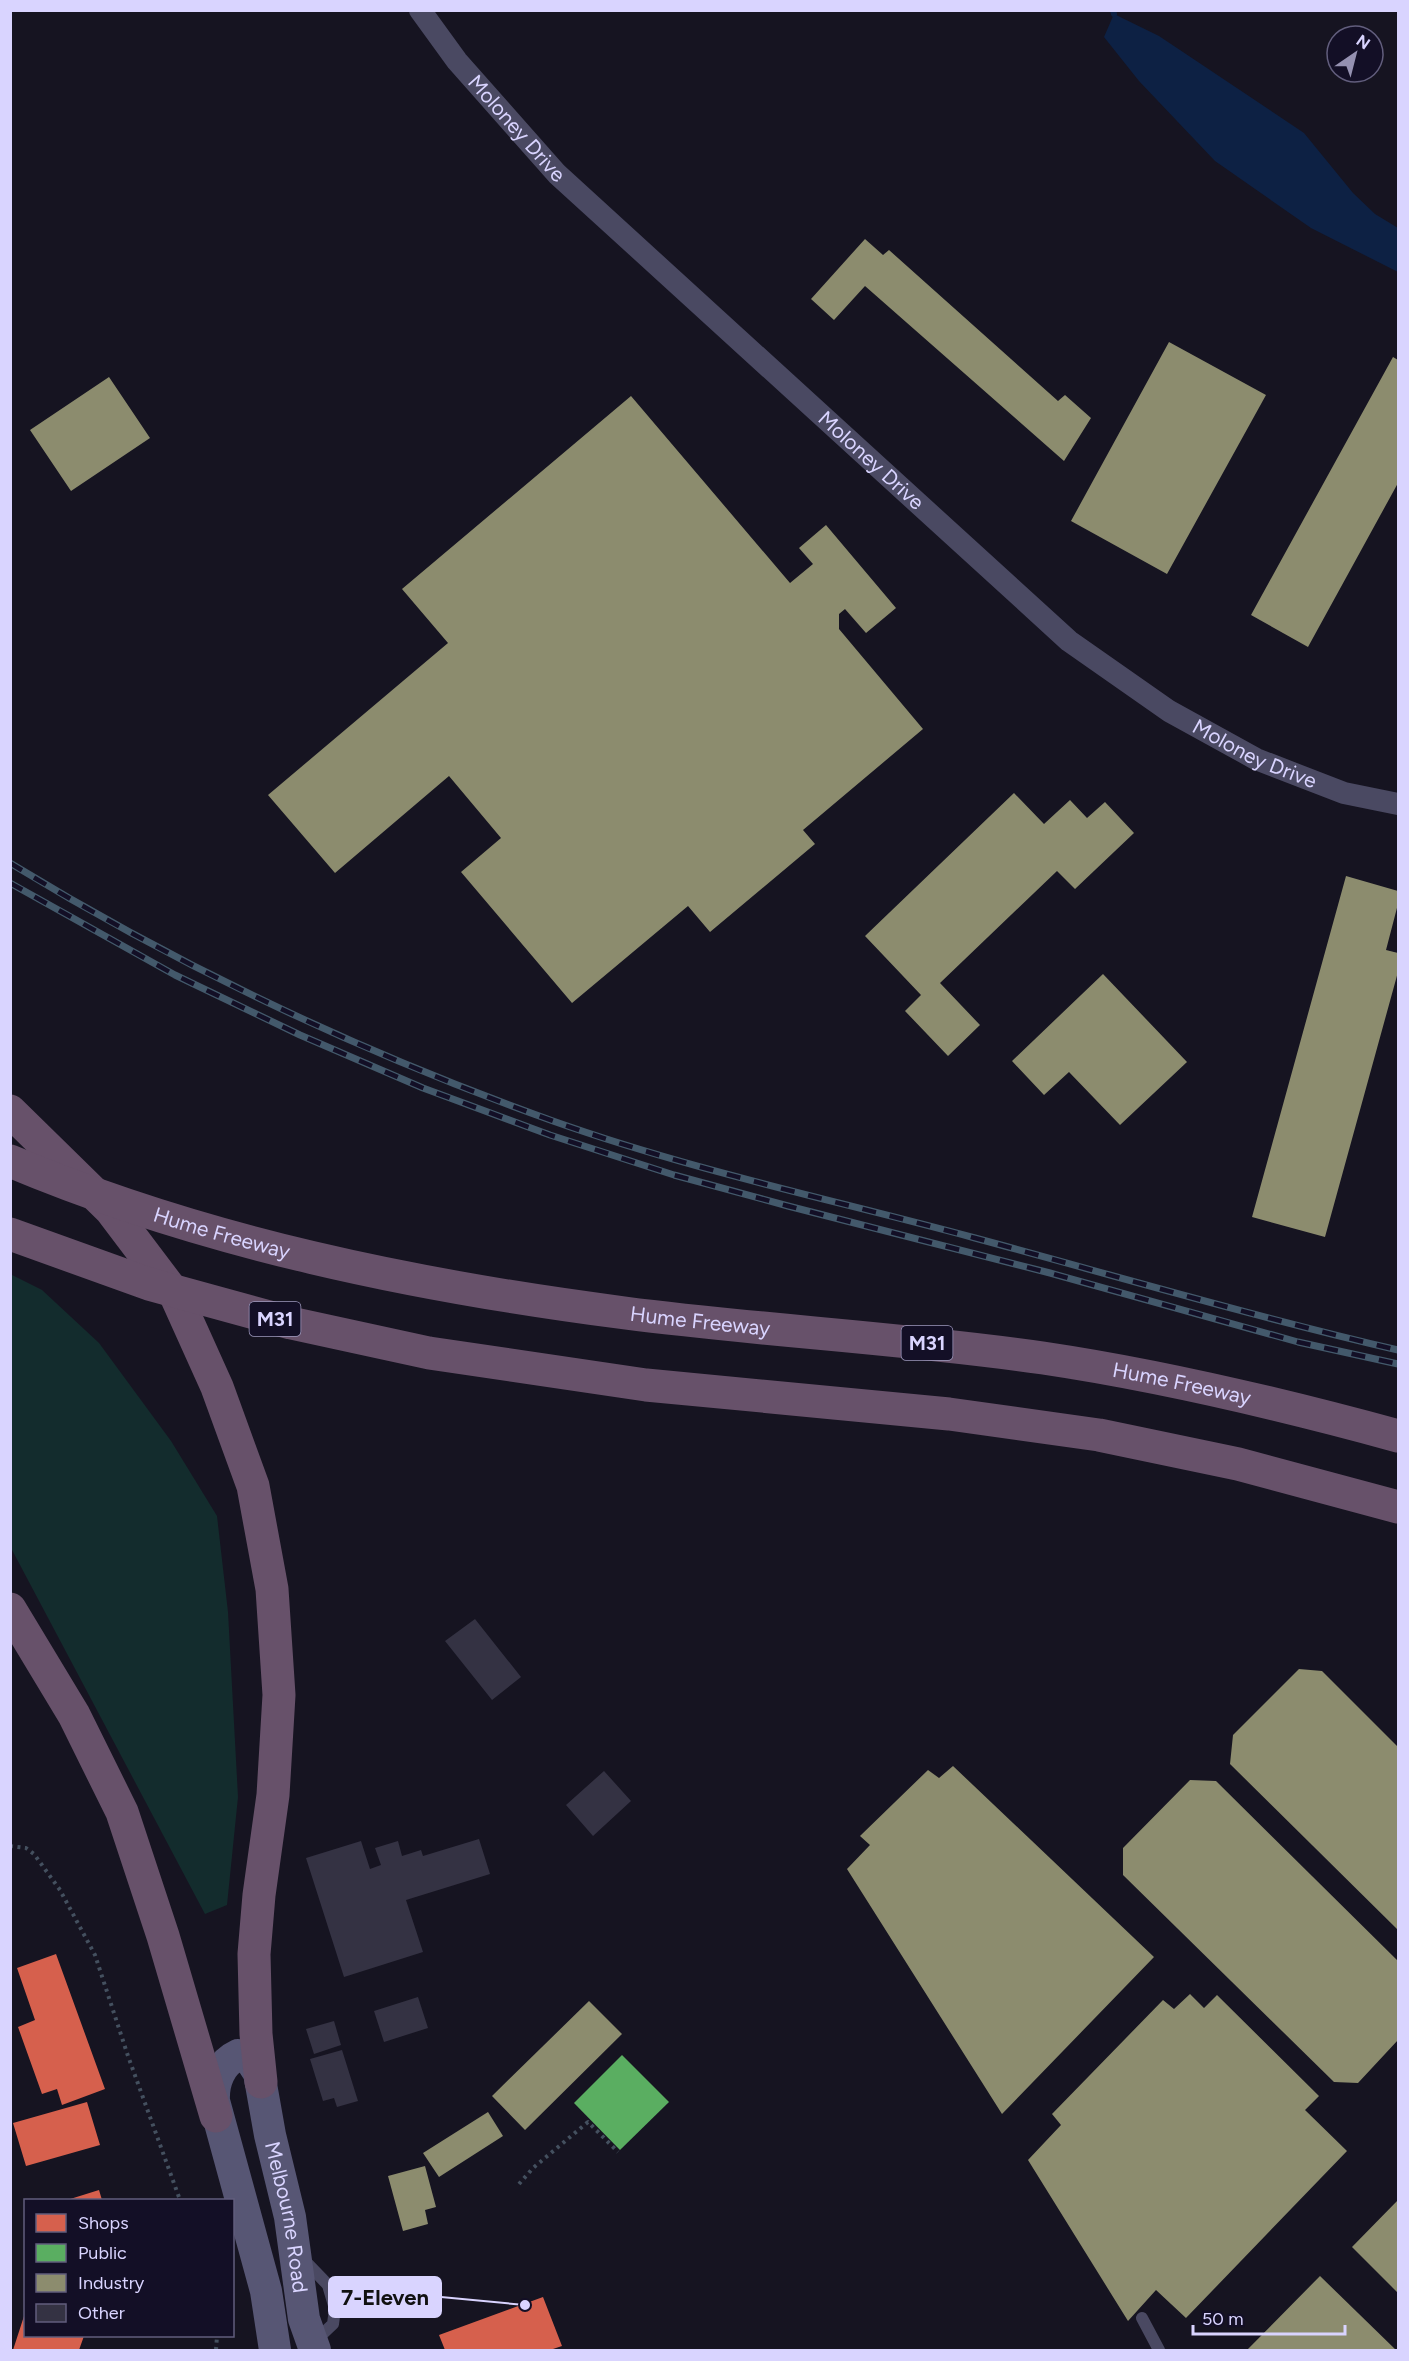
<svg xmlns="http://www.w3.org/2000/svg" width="1409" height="2361" viewBox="0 0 1409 2361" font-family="Figtree,sans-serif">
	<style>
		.green { fill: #132c2d }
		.water { fill: #0d2144 }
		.shops { fill: #d6604d }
		.public { fill: #5aae61 }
		.industry { fill: #8c8c6e }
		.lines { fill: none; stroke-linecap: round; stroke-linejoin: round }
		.stream { stroke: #0d2144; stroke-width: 6 }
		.building { fill: #343243 }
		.path { stroke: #44505f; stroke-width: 4; stroke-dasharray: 3 4.5; stroke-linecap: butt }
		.service { stroke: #4a4962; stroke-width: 12 }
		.minor { stroke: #4a4962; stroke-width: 22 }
		.secondary { stroke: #575674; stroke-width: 32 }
		.motorway { stroke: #67516a; stroke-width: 33 }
		.rail-casing { stroke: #43596b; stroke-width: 7 }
		.rail { stroke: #130f26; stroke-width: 4.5; stroke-dasharray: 14; stroke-linecap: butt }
		.labels { text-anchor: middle; stroke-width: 6; stroke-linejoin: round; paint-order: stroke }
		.shield { fill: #130f26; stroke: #9e99be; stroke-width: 1.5 }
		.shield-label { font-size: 20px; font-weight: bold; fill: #d9d4ff }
		.street-label { font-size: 21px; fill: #d9d4ff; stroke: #130f26 }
		.leader { fill: none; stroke: #d9d4ff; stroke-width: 2 }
		.callout-dot { fill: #d9d4ff; stroke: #130f26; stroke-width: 2 }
		.callout { fill: #d9d4ff; stroke: #d9d4ff; stroke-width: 2 }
		.callout-label { font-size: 22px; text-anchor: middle; font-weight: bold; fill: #111 }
	</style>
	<rect width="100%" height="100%" fill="#161421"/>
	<path class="green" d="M10,1274l32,16 57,53 72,98 46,75 11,96 10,185 -11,108 -22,9 -194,-366z"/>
	<path class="water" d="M1114,14l45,22 145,97 49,60 22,21 23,14v44l-87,-44 -96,-67 -76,-80 -35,-44z"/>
	<path class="shops" d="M56,1954l49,135 -43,16 -5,-16 -15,5 -24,-67 17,-7 -18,-52z
		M87,2102l13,43 -74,21 -13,-43z
		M99,2190l3,10h-35z
		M543,2297l19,49 -12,4h-105l-6,-15z
		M25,2313l1,23h58l-5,14h-66z"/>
	<path class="public" d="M622,2055l47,47 -49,48 -46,-47z"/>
	<path class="industry" d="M865,239l18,16 6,-5 169,151 7,-6 26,23 -27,43 -199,-175 -31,34 -23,-21z
		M1169,342l97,53 -99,179 -96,-53z
		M1393,357l5,3v123l-90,164 -57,-32z
		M109,377l41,61 -79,53 -41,-61z
		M631,396l159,187 23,-19 -14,-16 27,-23 70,83 -30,25 -21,-24 -6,5v15l84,100 -120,101 12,14 -105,88 -22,-26 -116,97 -111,-131 40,-34 -52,-62 -114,97 -67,-78 180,-152 -46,-54z
		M1014,793l30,31 26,-24 17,18 18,-16 29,31 -59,56 -18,-18 -117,112 40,42 -32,31 -43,-45 16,-16 -56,-59z
		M1346,876l52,15v13l-12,46 12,3v19l-73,265 -73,-20z
		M1103,974l84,88 -67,63 -51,-53 -25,23 -32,-34z
		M1299,1669l23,2 76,76v183l-168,-166 3,-29z
		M953,1766l201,191 -152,157 -155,-245 23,-24 -10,-9 68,-66 11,8z
		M1190,1780l26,1 182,180v79l-40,43 -24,-1 -211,-207v-27z
		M1190,1994l14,14 13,-13 102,101 -14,14 42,41 -161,167 -30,-28 -28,31 -100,-161 33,-35 -9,-11 111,-114 11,9z
		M589,2001l33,33 -97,96 -33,-34z
		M488,2112l15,24 -64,41 -16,-24z
		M425,2166l11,41 -11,3 3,14 -25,7 -15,-55z
		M1398,2200v93l-46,-46z
		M1320,2276l76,74h-149z"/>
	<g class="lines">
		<path class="stream" d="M1113,10l1,4"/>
	</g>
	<path class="building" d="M475,1619l46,58 -29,23 -47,-59z
		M604,1771l27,30 -38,35 -27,-31z
		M479,1839l11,35 -84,26 17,52 -79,25 -38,-119 55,-17 9,28 11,-4 -6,-17 23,-7 4,15 19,-6 2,6z
		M418,1997l10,31 -44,14 -10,-31z
		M334,2021l7,24 -27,9 -8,-25z
		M342,2050l16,51 -21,6 -3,-9 -11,3 -13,-42z"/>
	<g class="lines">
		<path class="path" d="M10,1846l16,2 8,6 26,36 35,65 33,101 52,144
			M519,2184l14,-16 55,-46 30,30
			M216,2350l1,-14"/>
		<path class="service" d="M302,2258l26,27 7,24 -2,15 -18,17
			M1142,2318l17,32"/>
		<path class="minor" id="s1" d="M420,10l37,51 100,113 512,467 100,70 87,48 88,34 54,11"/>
		<path class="secondary" id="s2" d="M275,2350l-9,-59 -52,-190c-1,-18 6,-38 24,-46l12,4 9,14 11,62 20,82 14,102 11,31"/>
		<g class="motorway">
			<path d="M10,1111l101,99 65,86 41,91 36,99 19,103 7,106 -6,100 -14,100 -5,59 2,80 5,48"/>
			<path id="s3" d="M10,1161c195,82 406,125 615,152 139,18 279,25 418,45 121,18 238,46 355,78"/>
			<path d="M10,1234l139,50 142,39 138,30 217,32 303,29 150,21 139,29 160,43"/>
			<path d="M10,1609l64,106 48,97 41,124 53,180"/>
		</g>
		<g class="rail-casing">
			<path id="rail" d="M10,863c172,105 353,190 543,258 138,49 281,79 422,117 141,38 281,79 423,112
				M10,883l165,92 125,60 123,53 127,47 124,40 114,31 262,67 248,69 100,22"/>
		</g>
		<use href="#rail" class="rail"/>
	</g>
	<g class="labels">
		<g class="shield">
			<rect x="249.5" y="1302" width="51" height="34" rx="4.5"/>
			<rect x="901.5" y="1326" width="51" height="34" rx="4.5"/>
		</g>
		<g class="shield-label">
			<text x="275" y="1326">M31</text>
			<text x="927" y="1350">M31</text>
		</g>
		<g class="street-label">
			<text dy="7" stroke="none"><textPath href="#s1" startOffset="153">Moloney Drive</textPath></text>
			<text dy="7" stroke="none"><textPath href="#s1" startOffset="639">Moloney Drive</textPath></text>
			<text dy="7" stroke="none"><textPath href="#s1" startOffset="1125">Moloney Drive</textPath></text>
			<text dy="7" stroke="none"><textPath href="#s3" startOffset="224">Hume Freeway</textPath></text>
			<text dy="7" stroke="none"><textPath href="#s3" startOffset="711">Hume Freeway</textPath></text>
			<text dy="7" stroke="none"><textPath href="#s3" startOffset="1197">Hume Freeway</textPath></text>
			<text dy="7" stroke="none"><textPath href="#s2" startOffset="488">Melbourne Road</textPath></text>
		</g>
	</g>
	<path class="leader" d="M525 2305L441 2297"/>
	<circle class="callout-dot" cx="525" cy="2305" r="6"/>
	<rect class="callout" x="329" y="2277" width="112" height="40" rx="6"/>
	<g class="callout-label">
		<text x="385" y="2305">7-Eleven</text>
	</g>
	<rect width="1409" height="2361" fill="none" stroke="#d9d4ff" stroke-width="24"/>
	<rect x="24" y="2199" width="210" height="138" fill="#130f26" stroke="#625e7d" stroke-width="1.5"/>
	<rect x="36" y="2214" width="30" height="18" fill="#d6604d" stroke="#625e7d" stroke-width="1.5"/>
	<text x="78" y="2229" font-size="18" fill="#d9d4ff">Shops</text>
	<rect x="36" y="2244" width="30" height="18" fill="#5aae61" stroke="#625e7d" stroke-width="1.5"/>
	<text x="78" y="2259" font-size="18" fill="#d9d4ff">Public</text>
	<rect x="36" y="2274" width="30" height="18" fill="#8c8c6e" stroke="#625e7d" stroke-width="1.5"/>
	<text x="78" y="2289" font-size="18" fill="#d9d4ff">Industry</text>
	<rect x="36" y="2304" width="30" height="18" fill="#343243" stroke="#625e7d" stroke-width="1.5"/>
	<text x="78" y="2319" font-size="18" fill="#d9d4ff">Other</text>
	<g transform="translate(1355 54) rotate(35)"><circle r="28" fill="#130f26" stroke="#625e7d" stroke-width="1.5"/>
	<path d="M0-4.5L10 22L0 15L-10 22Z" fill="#9591b1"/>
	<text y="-9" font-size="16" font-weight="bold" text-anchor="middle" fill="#d9d4ff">N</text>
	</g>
	<path d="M1193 2325v9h152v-9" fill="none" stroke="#d9d4ff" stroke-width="3"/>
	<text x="1202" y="2325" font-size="18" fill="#d9d4ff" stroke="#130f26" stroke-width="4.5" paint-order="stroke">50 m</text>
</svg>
